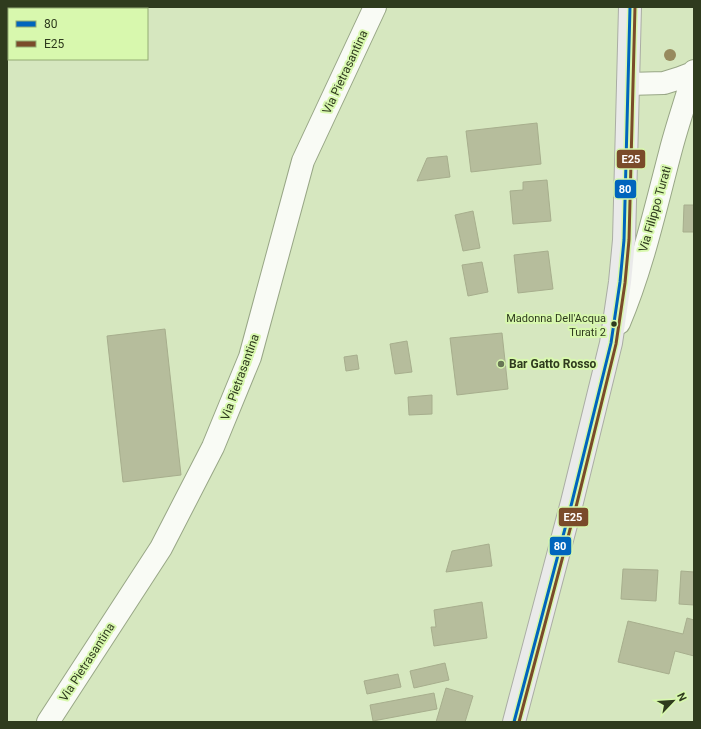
<svg xmlns="http://www.w3.org/2000/svg" width="701" height="729" viewBox="0 0 701 729" font-family="Roboto,sans-serif">
	<style>
		.building { fill: #b6bd9c; stroke: #a7ae8d }
		.lines { fill: none; stroke-linecap: round; stroke-linejoin: round }
		.minor-casing { stroke: #98a686; stroke-width: 24 }
		.major-casing { stroke: #aaada4; stroke-width: 24 }
		.minor { stroke: #f9fbf5; stroke-width: 22 }
		.major { stroke: #eaeaea; stroke-width: 22 }
		.bus-1-casing { stroke: #d8f8ae; stroke-width: 6 }
		.bus-2-casing { stroke: #d8f8ae; stroke-width: 6 }
		.bus-1 { stroke: #0065bd; stroke-width: 3 }
		.bus-2 { stroke: #7a4b2a; stroke-width: 3 }
		.tree { fill: #978a5e }
		.bus-dot { fill: #2f3b1e; stroke: #d8f8ae; stroke-width: 1.5 }
		.poi-dot { fill: #697756; stroke: #d8f8ae; stroke-width: 1.5 }
		.labels { text-anchor: middle; stroke-width: 4; stroke-linejoin: round; paint-order: stroke }
		.bus-label { font-size: 11px; fill: #2f3b1e; stroke: #d8f8ae; text-anchor: end }
		.street-label { font-size: 12px; fill: #2f3b1e; stroke: #d8f8ae }
		.poi-label { font-size: 12px; font-weight: bold; fill: #2f3b1e; stroke: #d8f8ae; text-anchor: start }
		.line-badge { stroke: #d8f8ae; stroke-width: 1.5 }
		.badge-label { font-size: 11px; text-anchor: middle; font-weight: bold; fill: #fff }
	</style>
	<rect width="100%" height="100%" fill="#d6e7bf"/>
	<path class="building" d="M537,123l4,41 -70,8 -5,-41z
		M447,156l3,21 -33,4 10,-23z
		M547,180l4,41 -38,3 -3,-33 13,-1v-8z
		M684,205h10v27h-11z
		M473,211l7,37 -17,3 -8,-36z
		M548,251l5,38 -35,4 -4,-38z
		M482,262l6,30 -20,4 -6,-31z
		M165,329l16,146 -58,7 -16,-146z
		M502,333l6,56 -51,6 -7,-57z
		M407,341l5,31 -17,2 -5,-30z
		M357,355l2,14 -13,2 -2,-14z
		M432,395v19l-23,1 -1,-18z
		M489,544l3,22 -46,6 6,-21z
		M623,569l35,1 -2,31 -35,-2z
		M681,571l13,1v33l-15,-1z
		M482,602l5,36 -53,8 -3,-19h5l-2,-17z
		M687,618l7,2v36l-19,-5 -6,23 -51,-12 10,-41 55,13z
		M445,663l4,17 -35,8 -4,-17z
		M398,674l3,13 -34,7 -3,-13z
		M446,688l27,8 -8,26h-29z
		M434,693l3,16 -64,12 -3,-16z"/>
	<g class="lines">
		<g class="minor-casing">
			<path id="minor" d="M628,84l36,-1 16,-5 13,-5
				M619,323c23,-54 36,-113 51,-170 7,-28 17,-55 24,-82
				M48,722l113,-174 52,-101 37,-90 53,-196 72,-154"/>
		</g>
		<g class="major-casing">
			<path id="major" d="M514,722l58,-220 39,-159 9,-61 4,-42 6,-233"/>
		</g>
		<use href="#minor" class="minor"/>
		<use href="#major" class="major"/>
		<g class="bus-1-casing">
			<path id="bus-1" d="M514,722l58,-220 39,-159 9,-61 4,-42 6,-233"/>
		</g>
		<g class="bus-2-casing">
			<path id="bus-2" d="M519,722l58,-219 39,-159 9,-61 4,-43 6,-233"/>
		</g>
		<use href="#bus-1" class="bus-1"/>
		<use href="#bus-2" class="bus-2"/>
	</g>
	<circle class="tree" cx="670" cy="55" r="6"/>
	<circle class="bus-dot" cx="614" cy="324" r="3.5"/>
	<circle class="poi-dot" cx="501" cy="364" r="4"/>
	<g class="labels">
		<g class="bus-label">
			<text x="606" y="322">Madonna Dell'Acqua<tspan x="606" dy="14">Turati 2</tspan></text>
		</g>
		<g class="street-label">
			<text transform="translate(345 72) rotate(-65)" y="4">Via Pietrasantina</text>
			<text transform="translate(655 209) rotate(-74)" y="4">Via Filippo Turati</text>
			<text transform="translate(240 377) rotate(-70)" y="4">Via Pietrasantina</text>
			<text transform="translate(87 662) rotate(-57)" y="4">Via Pietrasantina</text>
		</g>
		<g class="poi-label">
			<text x="509" y="368">Bar Gatto Rosso</text>
		</g>
	</g>
	<g class="line-badge">
		<rect x="616" y="149" width="30" height="20" rx="4" fill="#7a4b2a"/>
		<rect x="614" y="179" width="23" height="20" rx="4" fill="#0065bd"/>
		<rect x="558" y="507" width="31" height="20" rx="4" fill="#7a4b2a"/>
		<rect x="549" y="536" width="23" height="20" rx="4" fill="#0065bd"/>
	</g>
	<g class="badge-label">
		<text x="631" y="163">E25</text>
		<text x="625" y="193">80</text>
		<text x="573" y="521">E25</text>
		<text x="560" y="550">80</text>
	</g>
	<rect width="701" height="729" fill="none" stroke="#2f3b1e" stroke-width="16"/>
	<rect x="8" y="8" width="140" height="52" fill="#d8f8ae" stroke="#94ac74"/>
	<rect x="16" y="21" width="20" height="6" fill="#0065bd" stroke="#94ac74"/>
	<text x="44" y="28" font-size="12" fill="#2f3b1e">80</text>
	<rect x="16" y="41" width="20" height="6" fill="#7a4b2a" stroke="#94ac74"/>
	<text x="44" y="48" font-size="12" fill="#2f3b1e">E25</text>
	<g transform="translate(673 701) rotate(65)" stroke="#d8f8ae" stroke-width="3" paint-order="stroke">
	<path d="M0-3L7 15L0 10L-7 15Z" fill="#2f3b1e"/>
	<text y="-6" font-size="11" font-weight="bold" text-anchor="middle" fill="#2f3b1e">N</text>
	</g>
</svg>
